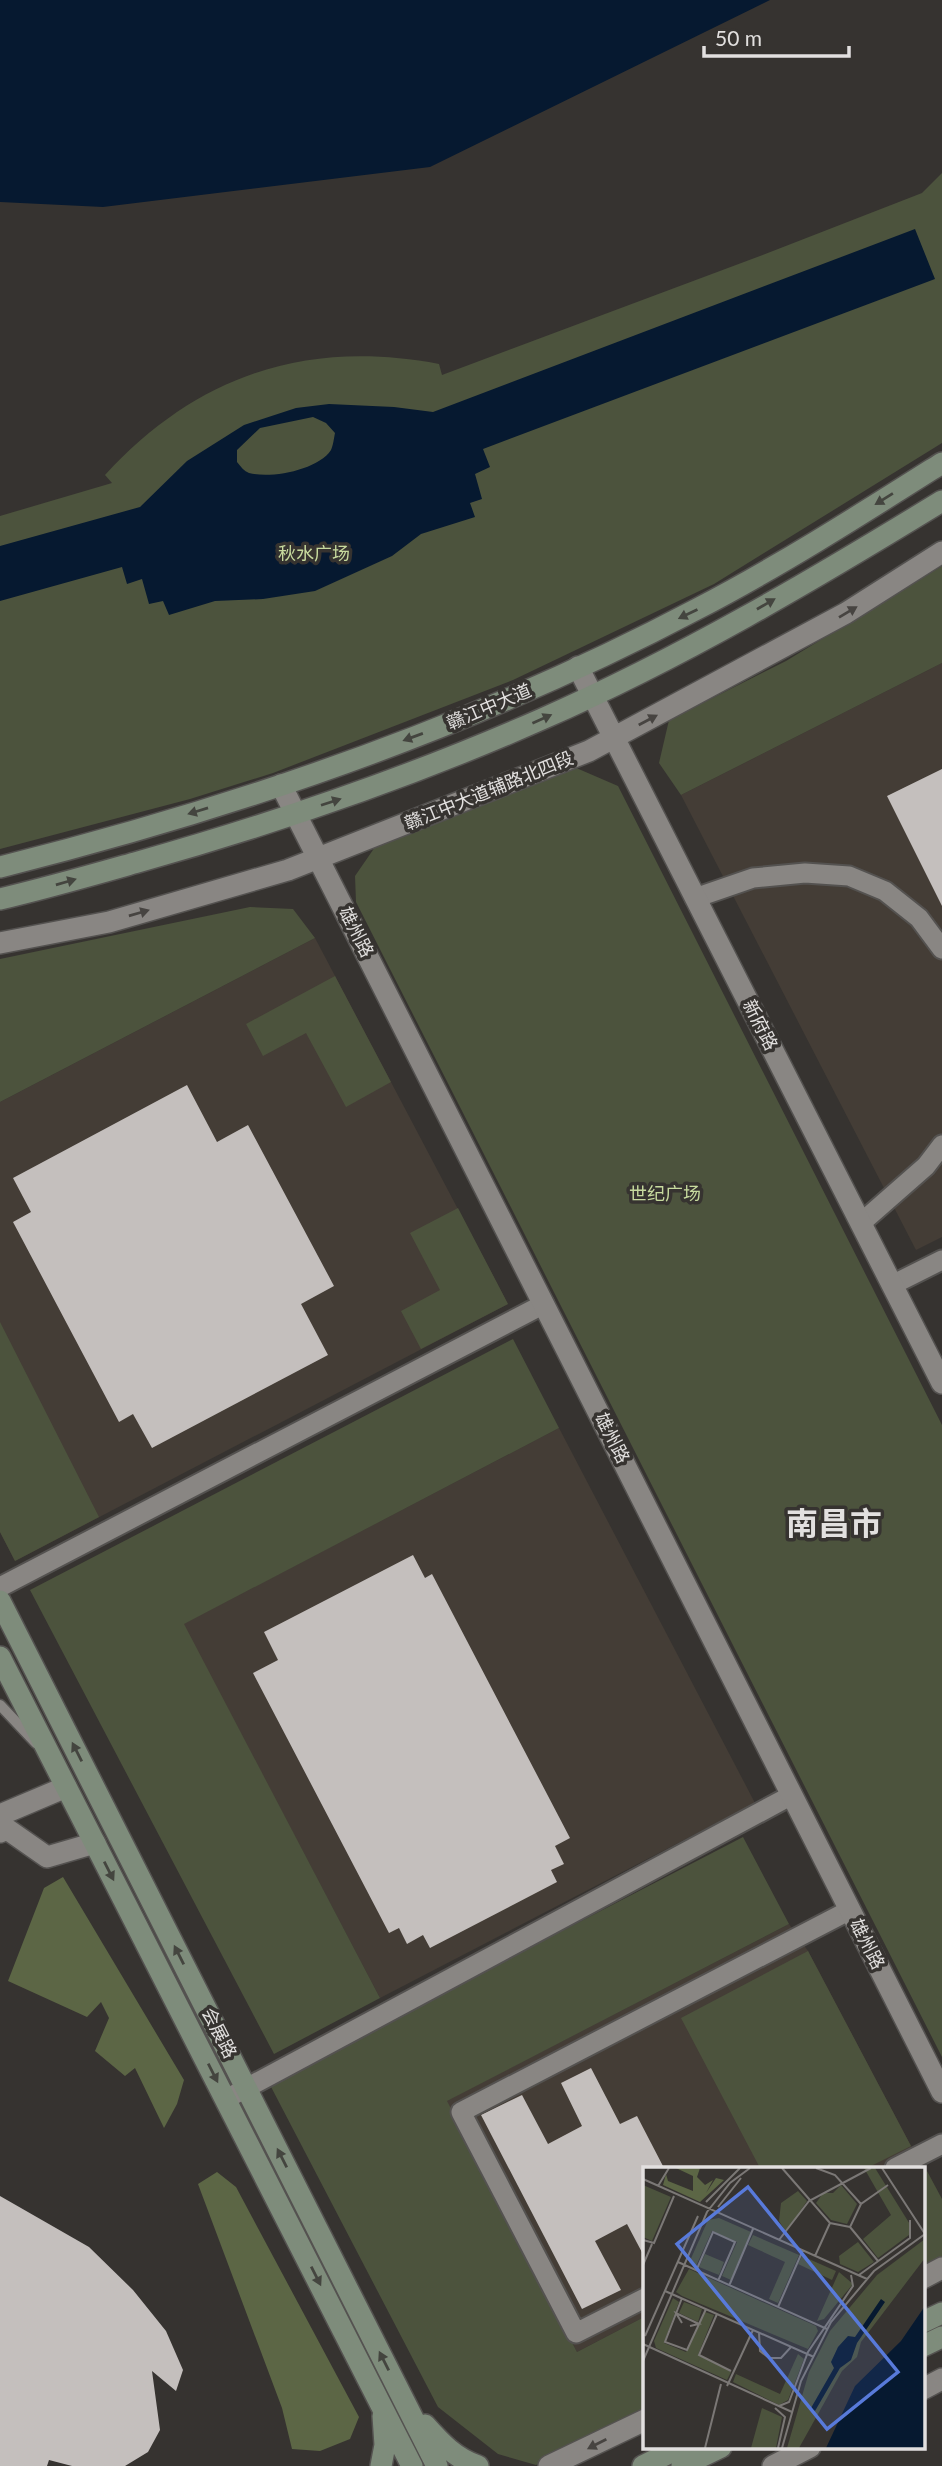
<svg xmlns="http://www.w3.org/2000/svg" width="942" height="2466" viewBox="0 0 942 2466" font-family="Lato,'Noto Sans SC',sans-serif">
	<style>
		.built { fill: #443d36 }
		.green { fill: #4c533d }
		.forest { fill: #5c6645 }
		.water { fill: #061930; fill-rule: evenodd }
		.building { fill: #c4bfbd }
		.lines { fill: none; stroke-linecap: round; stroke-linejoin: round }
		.service-casing { stroke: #545250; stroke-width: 13 }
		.minor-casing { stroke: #545250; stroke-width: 23 }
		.tertiary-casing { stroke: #545250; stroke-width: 24 }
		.secondary-casing { stroke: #545250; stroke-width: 24 }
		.service { stroke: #898683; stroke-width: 10 }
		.minor { stroke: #898683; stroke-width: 19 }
		.tertiary { stroke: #898683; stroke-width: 21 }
		.secondary { stroke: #7e8c7b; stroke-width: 21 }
		.oneway { fill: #44453f }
		.oneway2 { fill: #474441 }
		.labels { text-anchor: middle; stroke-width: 7; stroke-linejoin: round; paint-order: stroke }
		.park-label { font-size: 18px; fill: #c7da9e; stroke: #363330 }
		.street-label { font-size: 18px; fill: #e2e0df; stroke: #363330 }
		.town-label { font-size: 32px; font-weight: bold; fill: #e2e0df; stroke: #363330 }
		.inset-road { fill: none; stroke: #7b7876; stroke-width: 2 }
		.view { fill: #587ada; fill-opacity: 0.15; stroke: #587ada; stroke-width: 3.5 }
		.inset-edge { fill: none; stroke: #e2e0df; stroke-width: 3.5 }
	</style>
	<rect width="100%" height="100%" fill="#363330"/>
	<path class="built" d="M942,663v574l-26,13 -235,-455z
		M315,938l193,366 -493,257 -15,-29v-430z
		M559,1428l196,375 -375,195 -197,-374z
		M789,1924l19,27 103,195 16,25 -4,3v-6h-278l-1,149 -67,35 -131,-251z"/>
	<path class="green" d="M942,173v270l-228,141 -201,96 -240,93 -83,26 -190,50v-333l112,-33 -7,-8c92,-100 201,-136 334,-111l3,11 318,-119 162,-63z
		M942,566v97l-261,132 -22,-32 10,-43 117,-59z
		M574,767l44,19 324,639v632l-586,-1155 -1,-26 20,-29z
		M250,907l43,2 22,29 -315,164v-143z
		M335,976l56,106 -45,25 -40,-74 -43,23 -17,-32z
		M458,1208l50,96 -87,45 -20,-38 39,-21 -30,-57z
		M0,1322l99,195 -84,44 -15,-29z
		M513,1339l46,89 -375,196 196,374 -106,56 -244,-464z
		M743,1837l46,87 -342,177 130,251 67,-35v93l-108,55 -38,-11 -60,-47 -169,-324z
		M808,1951l103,195 -44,22h-107l-79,-150z
		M927,2171l15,28v57l-19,10v-92z"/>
	<path class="forest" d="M63,1877l121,203 -7,24 -13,24 -29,-60 -10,8 -30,-25 14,-33 -8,-16 -14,15 -79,-36 36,-93z
		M217,2172l19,15 123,230 -9,22 -30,12 -28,-2 -10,-41 -84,-224z"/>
	<path class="water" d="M0,0h770l-340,167 -327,40 -103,-5z
		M915,229l20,50 -452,170 7,18 -15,7 7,25 -12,4 5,14 -54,17 -29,22 -77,35 -52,8 -48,2 -46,14 -6,-14 -14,3 -7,-25 -15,5 -5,-17 -122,34v-55l140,-39 47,-46 57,-36 52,-17 33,-4 65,3 39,5zM313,417l13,6 9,10c-1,5 -2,13 -4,17 -13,20 -60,29 -82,23 -5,-2 -8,-6 -12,-11v-12l23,-22z"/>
	<path class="building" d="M942,769v137l-55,-110z
		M187,1085l30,57 31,-17 86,161 -33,18 27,51 -176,93 -19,-34 -14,8 -106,-200 18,-10 -18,-34z
		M413,1555l12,23 7,-4 138,264 -15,8 9,18 -13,6 6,12 -127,66 -7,-13 -16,9 -8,-16 -10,5 -136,-260 25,-13 -14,-28z
		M591,2068l29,56 17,-8 27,52h-19v90l-18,-34 -32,17 26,49 -39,19 -101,-194 41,-20 26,49 34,-18 -21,-43z
		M0,2196l89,51 44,43 33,41 17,39 -7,21 -24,-20 8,59 -12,22 -23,14h-53l-23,-6 -2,6h-47z"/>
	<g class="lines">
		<g class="service-casing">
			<path id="service" d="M0,1705l36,38"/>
		</g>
		<g class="minor-casing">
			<path id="minor" d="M695,898l58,-20 52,-5 44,3 36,15 34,27 23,31
				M861,1223l65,-57 16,-21
				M892,1285l50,-25
				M0,1587l544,-283
				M226,2099l566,-304
				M895,2168l47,-24
				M645,2298l-69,35 -115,-221 389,-202"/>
		</g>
		<g class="tertiary-casing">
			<path id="tertiary" d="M578,667l364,716
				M281,785l661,1307
				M0,943l109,-21 179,-52 301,-119 257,-138 96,-61
				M0,1815l66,-28
				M0,1832l7,-3 40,28 48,-14
				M923,2278l19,-10
				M923,2389l19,-10
				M549,2466l96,-46
				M773,2466l37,-19"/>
		</g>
		<g class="secondary-casing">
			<path id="secondary" d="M0,867c240,-60 478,-142 697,-258 83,-43 166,-96 245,-146
				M0,899c47,-11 92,-24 138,-37 138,-39 273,-85 404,-143 139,-61 271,-139 400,-218
				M0,1601l437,865
				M0,1657l412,809
				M923,2322l19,-9
				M923,2346l19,-9
				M425,2425c16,18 30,33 53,41
				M381,2466l4,-21 -2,-29
				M643,2466l38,-19
				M682,2466l39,-19"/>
		</g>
		<use href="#service" class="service"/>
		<use href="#minor" class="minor"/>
		<use href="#tertiary" class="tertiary"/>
		<use href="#secondary" class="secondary"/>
	</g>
	<defs><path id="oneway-solid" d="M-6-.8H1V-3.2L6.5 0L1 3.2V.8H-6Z" transform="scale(1.75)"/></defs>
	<g class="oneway">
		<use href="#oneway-solid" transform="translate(884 499) rotate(148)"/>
		<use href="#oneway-solid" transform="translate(766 604) rotate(-30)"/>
		<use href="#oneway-solid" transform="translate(688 614) rotate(154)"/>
		<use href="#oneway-solid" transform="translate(542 719) rotate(-24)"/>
		<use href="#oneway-solid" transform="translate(413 737) rotate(160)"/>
		<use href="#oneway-solid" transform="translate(331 802) rotate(-18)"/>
		<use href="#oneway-solid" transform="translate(198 811) rotate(163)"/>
		<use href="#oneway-solid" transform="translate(66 882) rotate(-16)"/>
		<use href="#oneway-solid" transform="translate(77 1752) rotate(-117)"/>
		<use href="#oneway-solid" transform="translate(109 1871) rotate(63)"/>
		<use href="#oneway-solid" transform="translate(179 1955) rotate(-117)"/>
		<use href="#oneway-solid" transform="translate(213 2073) rotate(63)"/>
		<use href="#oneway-solid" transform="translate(282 2158) rotate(-117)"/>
		<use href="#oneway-solid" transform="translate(316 2276) rotate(63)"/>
		<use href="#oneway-solid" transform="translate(384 2361) rotate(-117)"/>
	</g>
	<g class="oneway2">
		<use href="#oneway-solid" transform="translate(848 612) rotate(-31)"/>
		<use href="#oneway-solid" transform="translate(648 720) rotate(-28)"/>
		<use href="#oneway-solid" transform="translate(139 913) rotate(-16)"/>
		<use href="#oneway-solid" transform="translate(597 2444) rotate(153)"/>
	</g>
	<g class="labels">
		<g class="park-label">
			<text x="314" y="560">秋水广场</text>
			<text x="665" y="1200">世纪广场</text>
		</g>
		<g class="street-label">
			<text transform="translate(489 707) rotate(-23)" y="6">赣江中大道</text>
			<text transform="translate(489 791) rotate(-22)" y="6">赣江中大道辅路北四段</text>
			<text transform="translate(356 932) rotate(63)" y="6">雄州路</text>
			<text transform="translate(760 1025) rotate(63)" y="6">新府路</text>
			<text transform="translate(612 1438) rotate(63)" y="6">雄州路</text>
			<text transform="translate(867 1944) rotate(63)" y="6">雄州路</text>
			<text transform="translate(219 2033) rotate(63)" y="6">会展路</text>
		</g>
		<g class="town-label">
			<text x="834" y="1535">南昌市</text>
		</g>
	</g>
	<g transform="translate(643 2167)">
		<rect width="282" height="282" fill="#363330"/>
		<path d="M221,1h11l36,58 -2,9 -31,23 -15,-19 28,-24zM0,18l28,12 -19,44 -9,-4zM198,18l16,19 -10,20 -16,-4 -15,-17 7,-10h10zM155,24l9,10 -21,31 -7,-11 2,-18zM76,51l32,14 -20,48 -9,-4 15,-34 -25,-11 -16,35 -7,-3 19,-43zM110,68l46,20 -21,48 -9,-4 16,-37 -37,-17zM282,72v19l-64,84 -4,15 -15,14 -43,77h-12l22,-76 21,-41 47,-56zM215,75l16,20 -16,10 -18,-8 -1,-8zM62,87l19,8 -5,13 -20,-8zM159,89l34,15 -4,9 -34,-16zM46,102l127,57 2,5 -10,18 -126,-53 -6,-4zM196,105l14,12 -29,35 -7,2zM30,131l6,4 -15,41 22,9 19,-40 9,3 -16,40 33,17 -4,8 -71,-32 -2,-7zM41,135l18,7 -4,13 -19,-9zM155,187l6,5 -16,41 -9,5 -46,-23 3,-8 44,20zM119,241l20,9 -6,31h-25z" fill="#4c533d"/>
		<path d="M33,1h24l-3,9 8,8 8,-5 -7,13 10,-15 8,2 -24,22 -37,-17 3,-11 2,7 25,10v-15z" fill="#5c6645"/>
		<path d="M238,132l4,3 -28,41 -6,17 -11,8 -25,43 -4,-3 23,-40 -3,-6 7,-15 10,-11 7,1zM282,139v142h-99l29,-62 46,-45z" fill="#061930"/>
		<path class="inset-road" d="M139,1l48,55 20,4M173,1l19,7 26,29M0,12l224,100M15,19l11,-18M63,35l34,-34M75,40l23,-29M0,73l11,3 20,-47M136,73l30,-39 62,-33M172,89l15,-33M235,94l-28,-34 11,-23 27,-19M35,95l149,67M0,98l9,-21M53,104l17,-39 22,10 -17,39M216,108l51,-37v-18M86,119l24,-57M22,124l149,66M39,131l-17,44 22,8 19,-41M135,140l25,-57M74,147l-18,41 32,16M39,156l-6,-10 23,11 -9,2M116,166l1,18 9,7h12l10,-11M2,169l53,-120M0,177l149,68M0,194l64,-149 23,-29 20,-15M84,219l26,-56M136,239l10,-4 19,-50 45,-66 -2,-11M132,241l10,9 -7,31M62,281l16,-64M139,281l19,-67 30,-59 43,-51 51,-37 -43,-66"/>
		<path class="view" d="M105,20l150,185 -71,57 -150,-185z"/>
		<rect width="282" height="282" class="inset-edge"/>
	</g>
	<path d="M704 46v10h145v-10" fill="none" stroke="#e2e0df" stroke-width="3.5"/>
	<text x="715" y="46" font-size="21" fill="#e2e0df" stroke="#363330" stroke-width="5" paint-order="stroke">50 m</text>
</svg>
